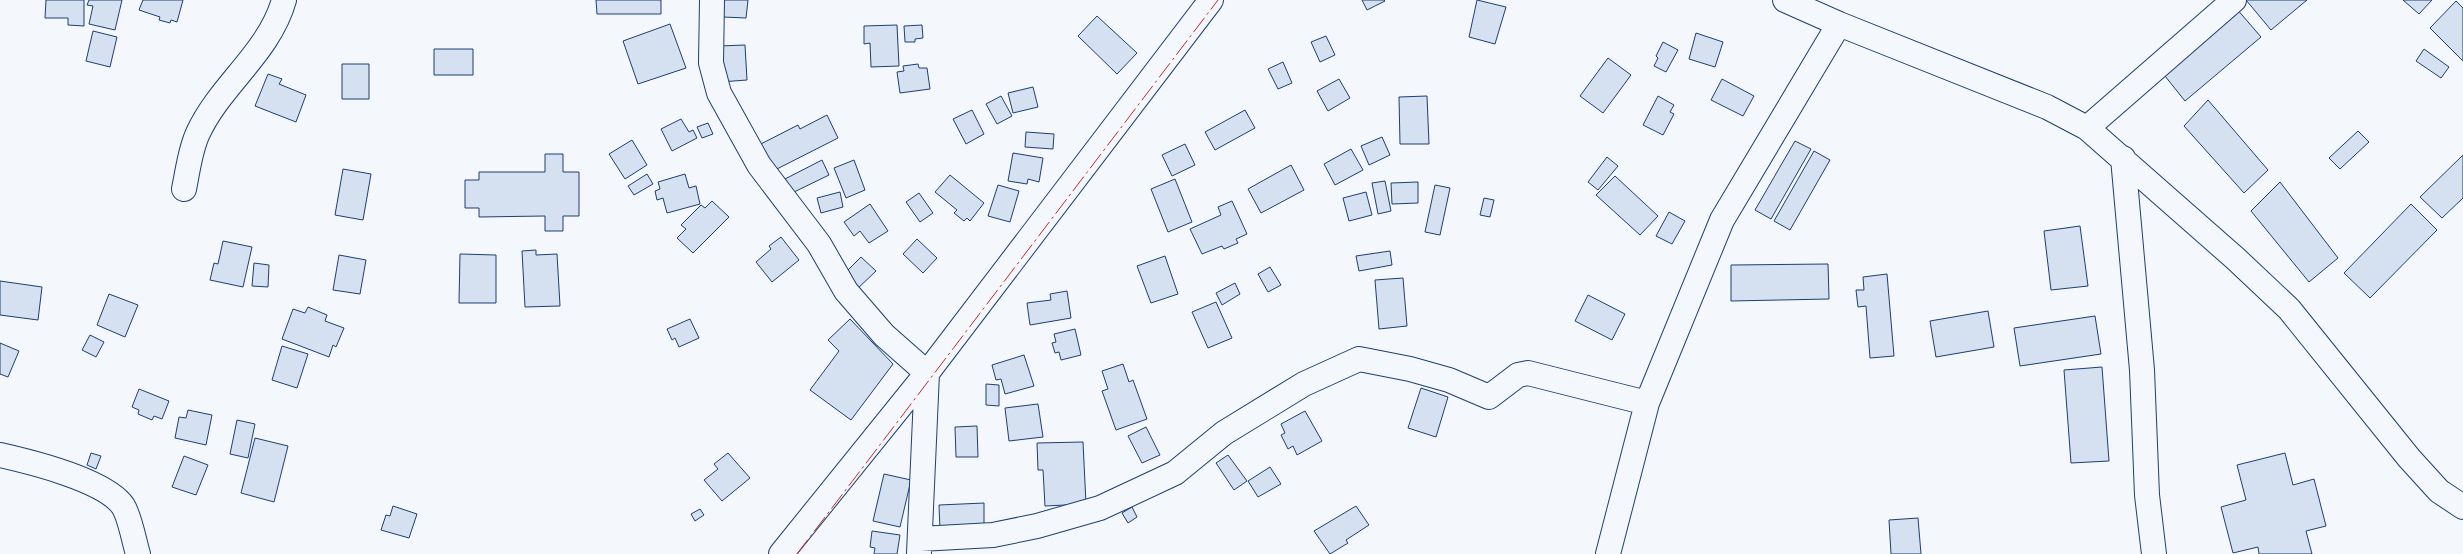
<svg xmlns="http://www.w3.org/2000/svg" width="2463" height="554" viewBox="0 0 2463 554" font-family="'Asap Condensed',sans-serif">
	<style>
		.building { fill: #d5e0f0; stroke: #1d3f73 }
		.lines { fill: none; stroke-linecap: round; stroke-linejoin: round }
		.minor-casing { stroke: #1d3f73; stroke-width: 26 }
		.minor { stroke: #f4f7fb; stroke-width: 24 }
		.power { stroke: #c62828; stroke-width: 1; stroke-dasharray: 18 4 2.5 4; stroke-linecap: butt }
	</style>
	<rect width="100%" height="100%" fill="#f4f7fb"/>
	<path class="building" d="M46,0h38v26l-16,-1v-7h-23z
		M89,0h33l-7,30 -26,-6 4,-18 -6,-1z
		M143,0h40l-6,22 -6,-2 -1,3 -11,-3 1,-3 -21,-7z
		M596,0h65v14h-64z
		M724,0h24l-2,18 -23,-1z
		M1362,0h22l1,1 -18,9z
		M1477,0l29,7 -11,37 -26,-7z
		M2246,0h61l-36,30z
		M2403,0h29l-13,14z
		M2456,1l7,7v53l-33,-33z
		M2236,8l25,29 -76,64 -24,-30z
		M1097,16l40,37 -20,21 -39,-38z
		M670,24l16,44 -48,16 -15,-43z
		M897,25l2,41 -28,1 -1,-24 -6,1v-18z
		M922,25l1,13 -8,1v3h-10l-1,-16z
		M93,31l24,6 -7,30 -24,-6z
		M1696,33l27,9 -8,25 -26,-8z
		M1326,36l9,19 -15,7 -9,-20z
		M1663,42l15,8 -12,22 -12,-6 4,-8 -2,-2z
		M745,45l2,35 -27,2 -1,-36z
		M434,49h39v26h-39z
		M2424,49l25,18 -8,11 -25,-17z
		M1608,58l23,17 -28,38 -23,-17z
		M1283,62l9,21 -14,6 -10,-20z
		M342,64h27v35h-27z
		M918,64l1,4h8l3,21 -30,4 -3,-21 7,-1 -1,-5z
		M268,74l14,5 -3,5 27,11 -10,27 -41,-16z
		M1339,79l11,19 -22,13 -11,-20z
		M1722,79l32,17 -11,20 -32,-16z
		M1033,87l5,20 -25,6 -5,-20z
		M1001,96l11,20 -15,8 -11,-20z
		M1427,96l2,48h-29l-1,-47z
		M1658,96l16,9 -4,7 4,2 -11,21 -20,-10z
		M2208,100l60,70 -24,23 -60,-67z
		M972,110l12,24 -18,10 -13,-25z
		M1245,110l10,18 -40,22 -10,-18z
		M827,115l11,23 -69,35 -14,-26 43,-22 2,4z
		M681,119l8,13 4,-2 4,8 -25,13 -11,-22z
		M708,123l5,11 -11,4 -5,-11z
		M2358,131l11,11 -29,27 -11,-11z
		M1026,132l28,2 -1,15 -28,-2z
		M1382,137l8,18 -21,10 -8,-19z
		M632,140l15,25 -22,14 -16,-25z
		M1795,141l16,8 -40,70 -16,-9z
		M1185,144l10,21 -23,11 -10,-21z
		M1351,149l12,21 -28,15 -11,-21z
		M1814,151l16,9 -40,70 -16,-9z
		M1013,153l30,5 -4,24 -11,-3 -1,5 -19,-3z
		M545,154h18v18h16v44h-16v15h-18v-15l-66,1v-9h-14v-28h14v-8h66z
		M2463,155v43l-21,20 -22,-21z
		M1607,157l11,9 -20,24 -10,-8z
		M822,160l7,15 -37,18 -7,-14z
		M854,160l11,30 -19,8 -12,-30z
		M1291,165l13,25 -43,23 -13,-24z
		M343,169l28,5 -8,46 -28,-5z
		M647,174l6,10 -19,11 -6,-9z
		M685,174l4,14 7,-2 4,18 -33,9 -4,-15 -6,2 -2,-9 5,-2 -2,-7z
		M950,175l34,28 -14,18 -3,-3 -3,3 -10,-8 3,-3 -22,-18z
		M1615,176l43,40 -18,19 -44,-40z
		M1175,179l17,43 -24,10 -17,-43z
		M1385,181l6,30 -13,3 -6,-31z
		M1418,182v21l-26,1 -1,-21z
		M2280,182l58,76 -29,24 -58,-71z
		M998,185l21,6 -9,31 -22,-6z
		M1435,185l15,3 -10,47 -15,-3z
		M840,192l3,15 -22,6 -4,-15z
		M1366,192l6,23 -23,6 -6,-23z
		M919,193l14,20 -13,9 -14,-20z
		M1484,198l10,2 -4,17 -10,-2z
		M712,201l17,16 -36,36 -16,-15 9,-9 -5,-4 20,-20 4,3z
		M1232,201l15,33 -11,5 2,4 -14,6 -2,-3 -20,8 -12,-25 31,-14 -3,-8z
		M870,204l18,27 -19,12 -9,-12 -6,5 -10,-14z
		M2411,204l26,26 -67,68 -26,-25z
		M1669,212l16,9 -13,23 -16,-8z
		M2080,226l8,60 -37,4 -7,-59z
		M781,237l18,23 -27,22 -16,-20 15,-13 -2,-3z
		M917,239l20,19 -14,15 -20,-19z
		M223,241l29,6 -9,40 -33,-7 4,-17 4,1z
		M536,250v5l21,-1 3,52 -35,1 -3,-56z
		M1390,251l2,14 -33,6 -3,-15z
		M460,254l36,1v48h-37z
		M339,255l27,5 -6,34 -27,-4z
		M1165,256l13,38 -27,9 -14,-37z
		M861,257l15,14 -21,20 -14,-14z
		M254,263l15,2 -1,22 -16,-1z
		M1828,264l1,35 -98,2v-36z
		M1270,267l11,18 -13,7 -10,-18z
		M1887,274l7,82 -24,2 -4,-52 -8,1 -2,-17h8l-1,-13z
		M1403,278l4,48 -28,3 -4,-49z
		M0,281l42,6 -4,33 -38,-5z
		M1235,283l5,11 -18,11 -6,-12z
		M1067,291l4,27 -41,7 -3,-22 24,-3 -1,-6z
		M109,294l29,11 -13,32 -28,-12z
		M1588,295l37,19 -13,26 -37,-19z
		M1216,302l16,36 -24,10 -16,-36z
		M308,307l19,8 -2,6 19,7 -8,19 -3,-2 -4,12 -47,-18 11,-30 12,4z
		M1988,311l6,36 -58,10 -6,-36z
		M2095,316l6,38 -81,12 -6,-38z
		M690,319l9,19 -20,9 -4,-9 -3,2 -5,-11z
		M850,319l43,45 -42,56 -41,-30 29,-39 -11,-11z
		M1075,329l6,26 -20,5 -2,-8 -4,1 -3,-10 4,-1 -2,-8z
		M90,335l14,7 -8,15 -14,-7z
		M0,343l19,8 -11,26 -8,-3z
		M282,346l26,8 -11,34 -25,-8z
		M1024,355l10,31 -29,8 -4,-15 -5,1 -4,-15z
		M1123,364l6,18 4,-2 14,39 -31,11 -14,-39 6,-2 -6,-18z
		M2102,367l7,94 -38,2 -7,-93z
		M986,384l13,1v21l-13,-1z
		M1421,388l27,9 -12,40 -28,-9z
		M139,389l30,12 -7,18 -8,-3 -2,4 -14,-6 1,-4 -7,-3z
		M1038,404l5,33 -34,4 -4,-33z
		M188,410l24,5 -6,30 -31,-7 4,-21 7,1z
		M1305,411l17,30 -25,14 -4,-9 -5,3 -7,-14 4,-2 -4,-9z
		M237,420l18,4 -7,34 -18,-4z
		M977,426l1,31h-22l-1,-30z
		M1146,427l14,28 -18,8 -14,-27z
		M255,438l33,8 -14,56 -33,-9z
		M1083,442l3,62 -41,2 -2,-36h-5l-1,-27z
		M91,453l10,3 -5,13 -9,-4z
		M728,453l22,25 -28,23 -18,-21 14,-11 -4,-5z
		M2285,453l8,32 21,-6 12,47 -20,5 6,23h-53l-1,-7 -25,6 -12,-46 25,-7 -9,-35z
		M1228,455l19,26 -13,9 -18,-27z
		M184,456l24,9 -12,30 -24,-8z
		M1270,467l11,17 -23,13 -10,-16z
		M884,474l27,6 -11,47 -27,-6z
		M984,503v26l-44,1 -1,-25z
		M393,506l24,8 -8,24 -28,-8 5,-15 4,1z
		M1356,506l13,19 -23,15 2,3 -18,11 -16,-23z
		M1132,507l5,10 -9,6 -6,-10z
		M700,509l4,6 -9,6 -4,-7z
		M1918,518l3,36h-30l-2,-34z
		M872,531l28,4 -3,19h-23l1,-6 -5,-1z"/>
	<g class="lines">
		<g class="minor-casing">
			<path id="minor" d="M712,0l-1,63 8,30 40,72 60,79 27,47 38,44 43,38
				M1785,0l54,24 208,83 40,21 149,131 53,50 120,149 30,33 24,16
				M2087,128l147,-128
				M2123,158l19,212 5,125 7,59
				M184,189c4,-19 6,-39 14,-56 22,-48 71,-80 86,-133
				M0,455c31,7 105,25 123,51 7,11 11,35 15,48
				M920,539l73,-4 44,-9 63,-18 75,-35 49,-40 80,-49 55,-25 51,10 39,11 40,17 29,-22 10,-2 119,30
				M919,553l8,-180
				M781,554l146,-181 284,-373
				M1608,554l39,-151 75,-183 117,-196"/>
		</g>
		<use href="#minor" class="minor"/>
		<path class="power" d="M797,554l421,-554"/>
	</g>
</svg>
